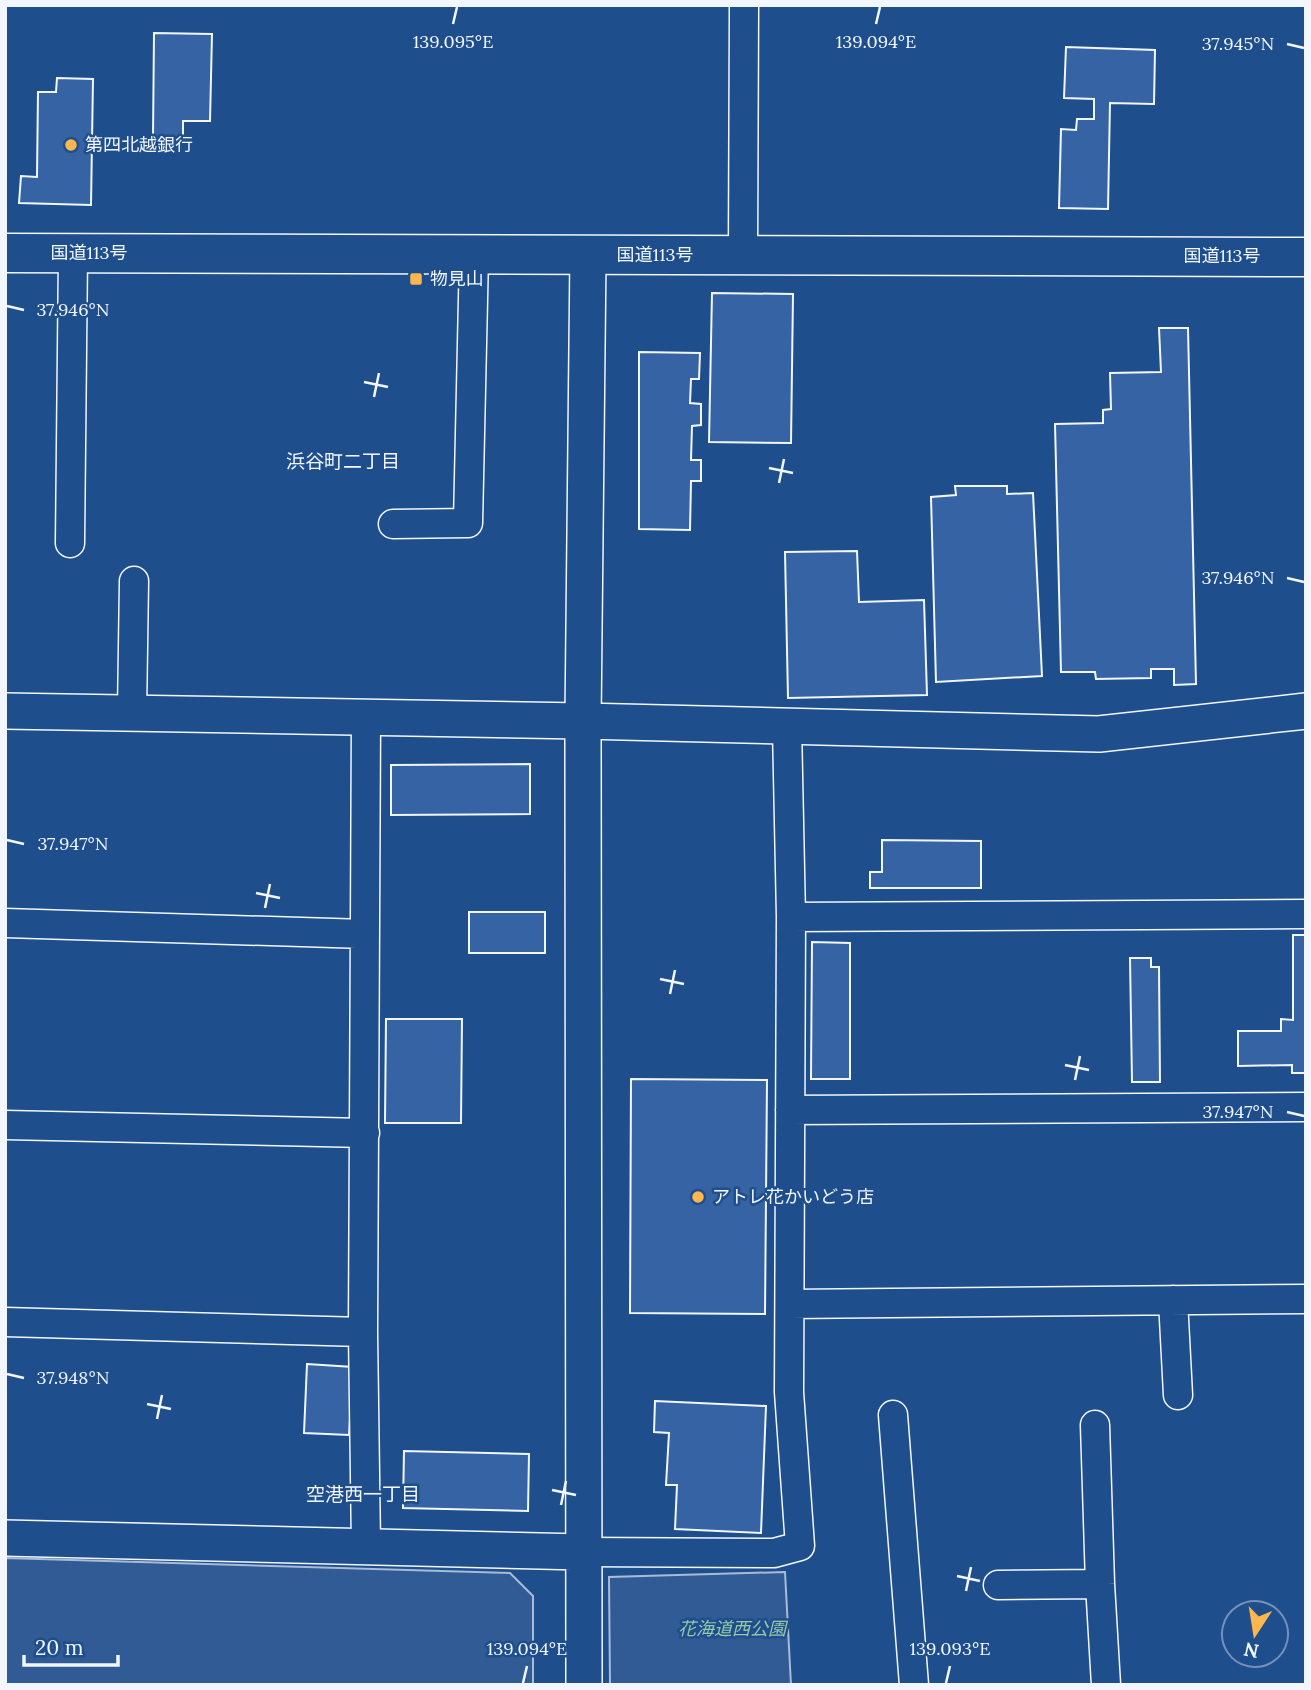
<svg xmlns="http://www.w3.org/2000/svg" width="1311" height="1690" viewBox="0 0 1311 1690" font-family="Lora,'Noto Sans JP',serif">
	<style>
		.built { fill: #305b95; stroke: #a8bbd7; stroke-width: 2 }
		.building { fill: #3563a3; stroke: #f2f6ff; stroke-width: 2 }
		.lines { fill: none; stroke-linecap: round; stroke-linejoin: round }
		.minor-casing { stroke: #f2f6ff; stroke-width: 31 }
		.tertiary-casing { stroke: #f2f6ff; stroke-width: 38 }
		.trunk-casing { stroke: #f2f6ff; stroke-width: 41 }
		.minor { stroke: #1f4e8c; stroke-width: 28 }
		.tertiary { stroke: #1f4e8c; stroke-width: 35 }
		.trunk { stroke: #1f4e8c; stroke-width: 38 }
		.ticks { fill: none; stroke: #f2f6ff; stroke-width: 2.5 }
		.poi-dot { fill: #ffb74d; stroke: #1f4e8c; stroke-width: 2.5 }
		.labels { text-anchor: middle; stroke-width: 5; stroke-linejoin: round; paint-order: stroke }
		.poi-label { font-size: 18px; fill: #f2f6ff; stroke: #1f4e8c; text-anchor: start }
		.street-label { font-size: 18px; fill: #f2f6ff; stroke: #1f4e8c }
		.park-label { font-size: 18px; font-style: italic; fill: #97c8a6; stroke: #1f4e8c }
		.neighbourhood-label { font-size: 19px; fill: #f2f6ff; stroke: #1f4e8c }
		.ticks-label { font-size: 18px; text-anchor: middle; fill: #f2f6ff; stroke: #1f4e8c; stroke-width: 5; stroke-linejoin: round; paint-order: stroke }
	</style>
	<rect width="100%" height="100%" fill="#1f4e8c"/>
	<path class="built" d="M5,1558l505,15 23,23v89h-528z
		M785,1572l6,113h-181l-1,-108z"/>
	<path class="building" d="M154,33l58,1 -2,87h-27v18l-30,-1z
		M1066,47l89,3 -1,54 -44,-1 -2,106 -49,-1 2,-79 15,1 1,-11h17v-20l-30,-1z
		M57,78l36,1 -2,126 -72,-2 2,-27 16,1 1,-85h18z
		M712,293l81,1 -2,149 -82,-1z
		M1159,328h29l8,356 -22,1v-16h-23v9l-55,1 -1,-7h-34l-6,-248 48,-1v-13l8,-1 -1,-36 51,-1z
		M639,352l61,1 -1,26h-8l-1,24 11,1v21l-9,1 -1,34h10v21h-10l-1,49 -51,-1z
		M955,486h52v8l26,-1 9,183 -106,6 -5,-185 25,-2z
		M857,551l2,51 65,-2 3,95 -139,3 -3,-146z
		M530,764v50l-139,1v-50z
		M882,840l99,1v47h-111v-16h12z
		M469,912h76v41h-76z
		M1293,935h13v138h-14v-8l-54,1v-35h43v-12l12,1z
		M812,942l38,1v136h-39z
		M1130,958h21v9h8l1,115h-28z
		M386,1019h76l-1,104h-76z
		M631,1079l136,1 -2,234 -135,-1z
		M307,1364l46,3 -4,68 -45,-2z
		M655,1401l111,5 -5,127 -86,-4 2,-44h-11l3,-52 -15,-1z
		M404,1451l125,3 -1,57 -125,-3z"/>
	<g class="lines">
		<g class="minor-casing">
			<path id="minor" d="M743,255l1,-250
				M393,524l75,-1 6,-269
				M70,543l3,-290
				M132,713l2,-132
				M791,917l515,-3
				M5,923l360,11
				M790,1110l516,-3
				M5,1125l360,8
				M1173,1300l5,95
				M790,1304l516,-5
				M5,1322l358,10
				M893,1415l21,270
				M1095,1425l5,159 6,101
				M366,1546l-3,-214 3,-615
				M583,1552l191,1 26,-7 -11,-154 2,-475 -4,-190
				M998,1585l102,-1"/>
		</g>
		<g class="tertiary-casing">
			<path id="tertiary" d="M5,711l578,10 516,13 207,-23
				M5,1538l578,14
				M584,1685l-1,-964 5,-467"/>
		</g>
		<g class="trunk-casing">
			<path id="trunk" d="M5,253l1301,4"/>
		</g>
		<use href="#minor" class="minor"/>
		<use href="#tertiary" class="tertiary"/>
		<use href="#trunk" class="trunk"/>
	</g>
	<path class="ticks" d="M453,24l4,-17M876,24l4,-17M1287,44l17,4M7,306l17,4M364,382l24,5M374,397l5,-24M769,468l24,5M779,483l5,-24M1287,578l17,4M7,840l17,4M256,893l24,5M265,908l5,-24M660,979l24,5M670,994l5,-24M1065,1065l24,5M1075,1080l5,-24M1287,1112l17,4M7,1374l17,4M147,1404l24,5M157,1419l5,-24M552,1490l24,5M561,1505l5,-24M957,1576l23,5M966,1591l5,-24M523,1683l4,-17M946,1683l4,-17"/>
	<g class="poi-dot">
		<circle cx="71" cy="145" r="7"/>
		<rect x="409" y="272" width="14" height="14" rx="3.5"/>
		<circle cx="698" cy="1197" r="7"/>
	</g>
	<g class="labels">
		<g class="poi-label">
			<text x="85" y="151">第四北越銀行</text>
			<text x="430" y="285">物見山</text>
			<text x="712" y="1203">アトレ花かいどう店</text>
		</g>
		<g class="street-label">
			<text x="89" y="259">国道113号</text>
			<text x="655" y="261">国道113号</text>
			<text x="1222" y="262">国道113号</text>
		</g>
		<g class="park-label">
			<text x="732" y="1635">花海道西公園</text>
		</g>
		<g class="neighbourhood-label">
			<text x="343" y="468">浜谷町二丁目</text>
			<text x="363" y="1501">空港西一丁目</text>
		</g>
	</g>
	<g class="ticks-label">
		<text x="453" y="48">139.095°E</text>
		<text x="876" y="48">139.094°E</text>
		<text x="1238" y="50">37.945°N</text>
		<text x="73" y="316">37.946°N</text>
		<text x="1238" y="584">37.946°N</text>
		<text x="73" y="850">37.947°N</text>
		<text x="1238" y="1118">37.947°N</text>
		<text x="73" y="1384">37.948°N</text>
		<text x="527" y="1655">139.094°E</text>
		<text x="950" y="1655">139.093°E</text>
	</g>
	<rect width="1311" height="1690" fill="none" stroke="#f2f6ff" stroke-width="14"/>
	<g transform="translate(1255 1634) rotate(192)"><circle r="33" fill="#1f4e8c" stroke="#7391ba" stroke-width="2"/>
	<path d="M0-5L12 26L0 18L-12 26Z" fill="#ffb74d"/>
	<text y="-10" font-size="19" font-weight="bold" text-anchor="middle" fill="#f2f6ff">N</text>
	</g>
	<path d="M24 1655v10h94v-10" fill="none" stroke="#f2f6ff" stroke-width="3.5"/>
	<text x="35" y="1655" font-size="21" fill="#f2f6ff" stroke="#1f4e8c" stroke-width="5" paint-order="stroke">20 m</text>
</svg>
